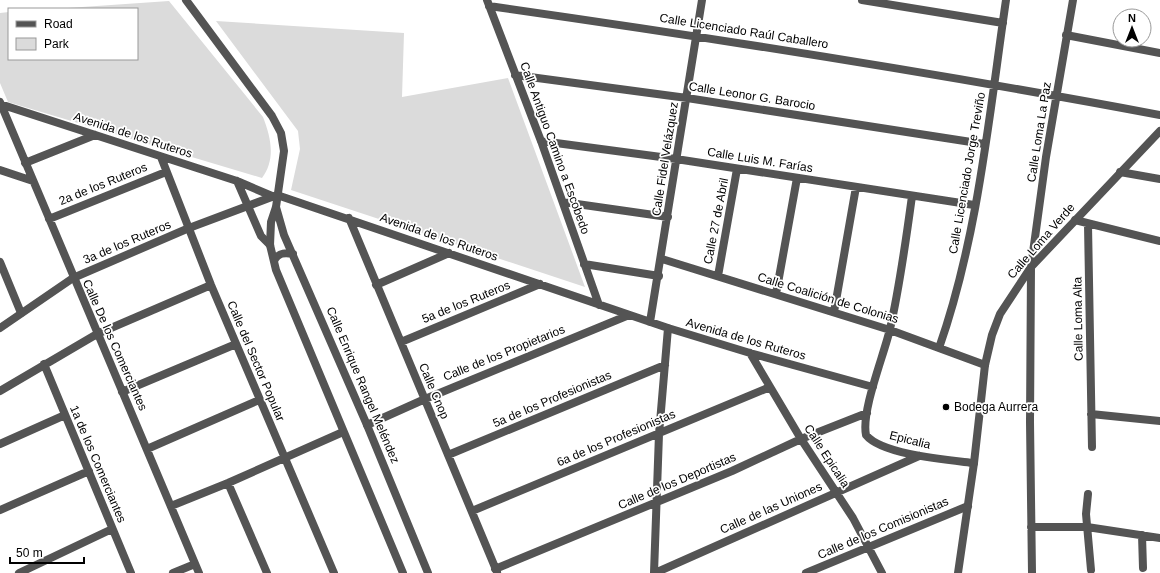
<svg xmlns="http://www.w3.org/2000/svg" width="1160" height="573" viewBox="0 0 1160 573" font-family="Arial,sans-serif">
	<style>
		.green { fill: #dbdbdb }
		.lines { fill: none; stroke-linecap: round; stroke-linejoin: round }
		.minor { stroke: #545454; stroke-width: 8 }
		.tertiary { stroke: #545454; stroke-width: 8 }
		.poi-dot { fill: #000; stroke: #fff; stroke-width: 1.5 }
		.labels { text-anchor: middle; stroke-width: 3.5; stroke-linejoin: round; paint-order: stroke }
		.street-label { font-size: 12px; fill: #000; stroke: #fff }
		.poi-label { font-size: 12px; fill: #000; stroke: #fff; text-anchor: start }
	</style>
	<rect width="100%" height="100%" fill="#fff"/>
	<path class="green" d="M169,1l94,116c8,21 13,42 -1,61l-254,-76 -8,-19v-70l9,-1v47h128v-50h-84z
		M216,21l188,12 -2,64 106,-19 77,209 -294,-97 9,-41 -2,-18z"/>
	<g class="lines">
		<path class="minor" d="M487,0l54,141 58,164
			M862,0l141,23
			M489,6c225,32 448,67 671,109
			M1066,35l94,18
			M515,75l172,23 297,46
			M0,102l199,471
			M0,104l237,77 35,15
			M541,141l135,18 298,46
			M161,157l50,128 123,288
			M25,163l70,-28
			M0,170l33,11
			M1120,172l40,7
			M237,181l24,55 9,9
			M277,195l391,133 82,25 123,34
			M912,196c-6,44 -12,89 -22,133 -6,26 -29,82 -24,106 16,20 83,25 108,28
			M563,202l105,15
			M349,218l148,354
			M49,219l117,-47
			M1075,220l85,21
			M1088,225l4,222
			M662,259l228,71 95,35
			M0,262l21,51
			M584,264l75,12
			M718,276l19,-107
			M376,285l73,-32
			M776,294l21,-116
			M834,312l22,-125
			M650,322l52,-322
			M401,342l139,-58
			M939,348c39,-111 50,-232 67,-348
			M750,353l51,86 52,79 29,55
			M44,364l87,209
			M0,391l97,-57 114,-49
			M122,392l114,-48
			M1091,414l69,7
			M367,425l58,-26 204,-84
			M0,444l65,-29
			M147,449l112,-49
			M448,455l217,-90
			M228,483l39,90
			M1088,494l-2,20 5,56
			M171,506l57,-23 115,-51
			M0,510l89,-39
			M472,511l298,-124
			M1031,527h56l73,11
			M1142,535l1,33
			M495,569l237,-98 69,-32 66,-26
			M19,573l93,-44
			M173,573l22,-9
			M654,573l5,-139 9,-106
			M655,573l264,-117
			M806,573l162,-67
			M1032,573l-2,-151 1,-155 15,-110 27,-157"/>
		<path class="tertiary" d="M186,0l86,116 9,17 3,18 -8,56 -5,15 -1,23 6,25 127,303
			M276,207l8,28 83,190 61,148
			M274,261c4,-8 10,-9 19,-7
			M0,328l73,-50 116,-50 88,-33
			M958,573l16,-110 11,-98 7,-30 8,-21 31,-47 129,-136"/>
	</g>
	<circle class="poi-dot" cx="946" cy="407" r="4"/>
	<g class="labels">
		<g class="street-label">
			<text transform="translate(744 31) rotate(9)" y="4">Calle Licenciado Raúl Caballero</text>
			<text transform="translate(752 96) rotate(9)" y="4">Calle Leonor G. Barocio</text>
			<text transform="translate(1039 132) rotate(-81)" y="4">Calle Loma La Paz</text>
			<text transform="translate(133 135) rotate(18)" y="4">Avenida de los Ruteros</text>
			<text transform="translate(555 148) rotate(70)" y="4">Calle Antiguo Camino a Escobedo</text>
			<text transform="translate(665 159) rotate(-81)" y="4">Calle Fidel Velázquez</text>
			<text transform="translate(760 160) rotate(9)" y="4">Calle Luis M. Farías</text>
			<text transform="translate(967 173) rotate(-80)" y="4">Calle Licenciado Jorge Treviño</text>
			<text transform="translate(103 184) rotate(-22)" y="4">2a de los Ruteros</text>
			<text transform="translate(716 221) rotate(-79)" y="4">Calle 27 de Abril</text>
			<text transform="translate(439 237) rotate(19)" y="4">Avenida de los Ruteros</text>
			<text transform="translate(1041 241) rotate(-49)" y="4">Calle Loma Verde</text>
			<text transform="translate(127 242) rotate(-23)" y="4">3a de los Ruteros</text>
			<text transform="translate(828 298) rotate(17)" y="4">Calle Coalición de Colonias</text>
			<text transform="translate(466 302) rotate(-22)" y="4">5a de los Ruteros</text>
			<text transform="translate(1078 319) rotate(-91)" y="4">Calle Loma Alta</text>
			<text transform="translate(746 339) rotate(16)" y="4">Avenida de los Ruteros</text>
			<text transform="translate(115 345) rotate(66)" y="4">Calle De los Comerciantes</text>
			<text transform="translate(504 353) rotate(-22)" y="4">Calle de los Propietarios</text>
			<text transform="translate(256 361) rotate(67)" y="4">Calle del Sector Popular</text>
			<text transform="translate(363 385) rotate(67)" y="4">Calle Enrique Rangel Meléndez</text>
			<text transform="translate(434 391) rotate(67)" y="4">Calle Cnop</text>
			<text transform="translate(552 399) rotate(-23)" y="4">5a de los Profesionistas</text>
			<text transform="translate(616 438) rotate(-23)" y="4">6a de los Profesionistas</text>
			<text transform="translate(910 440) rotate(14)" y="4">Epicalia</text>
			<text transform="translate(827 456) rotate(57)" y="4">Calle Epicalia</text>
			<text transform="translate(98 464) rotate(67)" y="4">1a de los Comerciantes</text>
			<text transform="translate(677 481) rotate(-23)" y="4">Calle de los Deportistas</text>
			<text transform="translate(771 508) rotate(-24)" y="4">Calle de las Uniones</text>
			<text transform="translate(883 528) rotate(-23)" y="4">Calle de los Comisionistas</text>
		</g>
		<g class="poi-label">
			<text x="954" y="411">Bodega Aurrera</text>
		</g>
	</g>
	<rect x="8" y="8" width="130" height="52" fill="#ffffff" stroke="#999999"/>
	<rect x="16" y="21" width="20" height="6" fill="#545454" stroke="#999999"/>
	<text x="44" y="28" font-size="12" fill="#000000">Road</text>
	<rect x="16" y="38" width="20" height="12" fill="#dbdbdb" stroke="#999999"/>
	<text x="44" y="48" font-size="12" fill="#000000">Park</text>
	<g transform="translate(1132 28)"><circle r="19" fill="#ffffff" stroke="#999999"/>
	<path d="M0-3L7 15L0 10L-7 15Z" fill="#000000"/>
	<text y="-6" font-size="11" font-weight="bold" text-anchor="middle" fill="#000000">N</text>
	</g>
	<path d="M10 557v6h74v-6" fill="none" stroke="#000000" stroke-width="2"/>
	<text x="16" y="557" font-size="12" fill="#000000" stroke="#ffffff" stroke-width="3" paint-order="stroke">50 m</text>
</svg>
